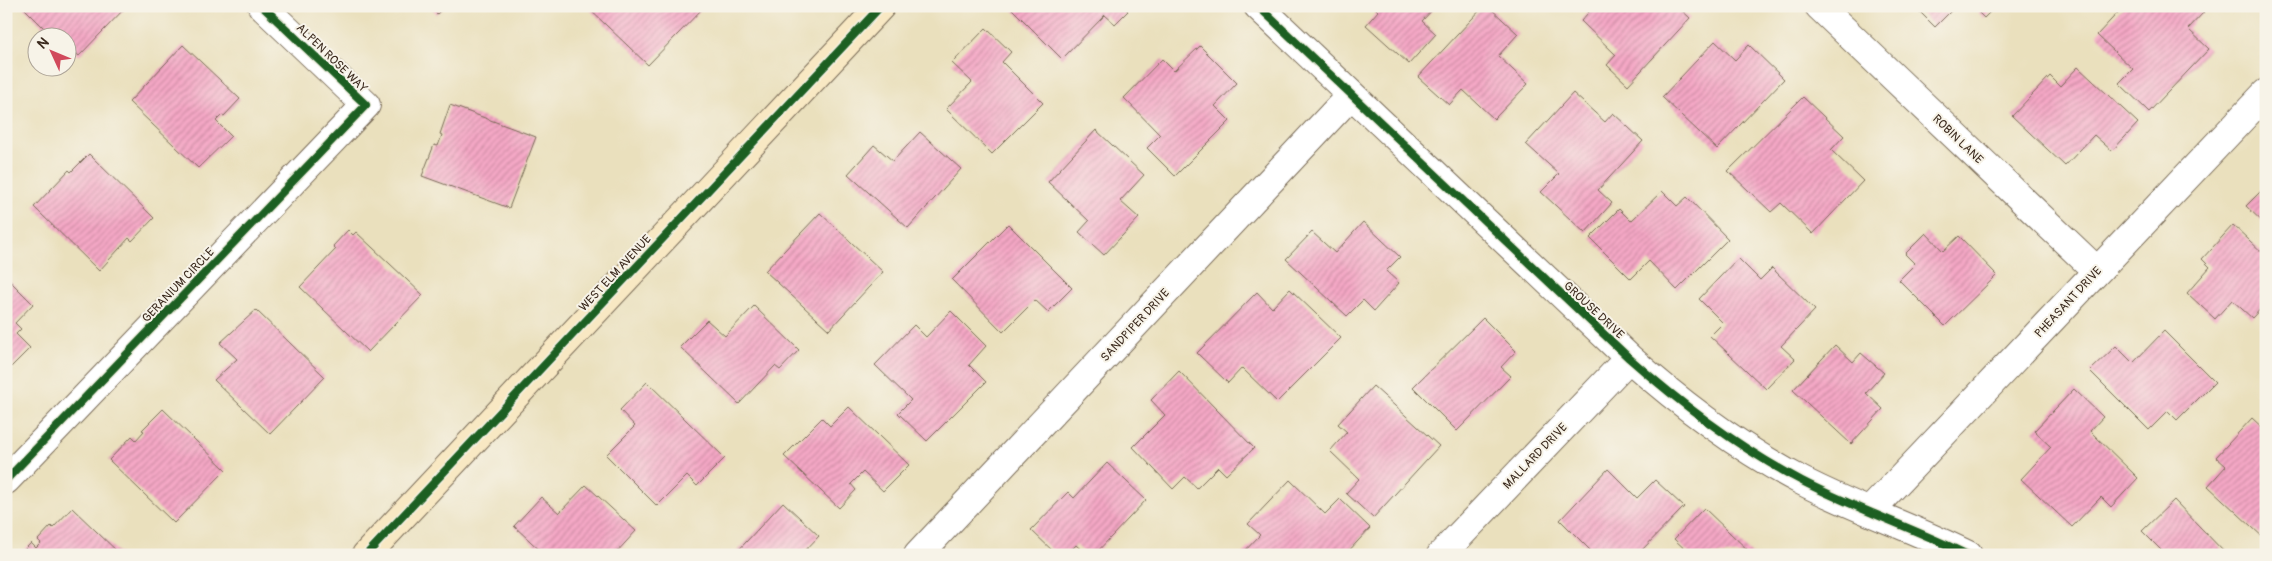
<svg xmlns="http://www.w3.org/2000/svg" width="2272" height="561" viewBox="0 0 2272 561" font-family="Pangolin,sans-serif">
	<style>
		.building { fill: url(#building-hatch) }
		.lines { fill: none; stroke-linecap: round; stroke-linejoin: round }
		.street-casing { stroke: #786a56; stroke-width: 30 }
		.secondary-casing { stroke: #786a56; stroke-width: 30 }
		.street { stroke: #fff; stroke-width: 28 }
		.secondary { stroke: #f8e8c3; stroke-width: 28 }
		.cycleway-casing { stroke: #f7f3e8; stroke-width: 11 }
		.cycleway { stroke: #1b5e20; stroke-width: 8 }
		.labels { text-anchor: middle; stroke-width: 4; stroke-linejoin: round; paint-order: stroke }
		.street-label { font-size: 12px; fill: #3b2a1e; stroke: #f7f3e8 }
	</style>
	<defs>
		<pattern id="building-hatch" width="6" height="6" patternUnits="userSpaceOnUse" patternTransform="scale(1.25)"><rect width="6" height="6" fill="#f5a8c6"/><path d="M-1 1l2-2M0 6l6-6M5 7l2-2" fill="none" stroke="#c889a0"/></pattern>
	</defs>
	<rect width="100%" height="100%" fill="#f7f3e8"/>
	<filter id="ink" filterUnits="userSpaceOnUse"><feTurbulence type="fractalNoise" baseFrequency=".02" numOctaves="2"/><feDisplacementMap in="SourceGraphic" scale="10" xChannelSelector="R" yChannelSelector="G"/><feConvolveMatrix kernelMatrix="1 2 1 2 8 2 1 2 1" color-interpolation-filters="sRGB"/></filter>
	<filter id="wash" filterUnits="userSpaceOnUse"><feTurbulence type="fractalNoise" baseFrequency=".0096" numOctaves="4" result="noise"/><feDisplacementMap in="SourceGraphic" scale="20" xChannelSelector="R" yChannelSelector="G"/><feGaussianBlur stdDeviation="1.12" result="paint"/><feColorMatrix in="noise" values="0 0 0 0 0 0 0 0 0 0 0 0 0 0 0 0 0 1.4 0 .05"/><feComposite in="paint" operator="in"/></filter>
	<g filter="url(#wash)">
		<rect width="100%" height="100%" fill="#eae0bd"/>
		<g id="blocks">
			<path class="building" d="M22,6h105l-48,50 -11,-10v-8h-14z
				M390,6h10l-5,5z
				M430,6h15l-8,8z
				M586,6h119l-57,59z
				M1009,6h114l5,5 -13,13 -10,-9 -43,44z
				M1373,6h63l-14,15 14,13 -27,30 -43,-39 12,-14z
				M1484,6h4l30,28 -20,22 30,28 -34,35 -31,-29 -14,15 -31,-28z
				M1594,6h83l13,12 -62,67 -21,-20 9,-10 -35,-34z
				M1914,6h42l-21,21z
				M1972,6h24l-12,12z
				M2124,6h74l6,6 -16,17 21,20 -60,63 -30,-29 14,-14 -36,-34z
				M986,28l25,24 -9,10 41,41 -51,51 -46,-45 26,-27 -20,-19z
				M1715,41l20,19 14,-15 35,34 -67,70 -55,-52z
				M183,45l57,54 -16,17 -2,-1 -6,6 15,15 -33,32 -69,-66z
				M1200,46l37,37 -22,23 15,15 -55,55 -28,-28 13,-13 -36,-37 38,-39 12,12z
				M2078,67l60,56 -26,28 -18,-16 -29,31 -53,-50 38,-40 10,10z
				M1573,93l32,29 8,-9 30,28 -45,49 14,13 -27,30 -44,-41 18,-18 -33,-30z
				M1803,97l41,39 -13,14 32,31 -50,53 -32,-31 -10,9 -43,-41z
				M450,105l86,32 -27,71 -87,-32 12,-31 4,1 4,-11 -2,-1z
				M1096,130l48,45 -24,26 19,17 -35,37 -25,-23 10,-11 -41,-39z
				M920,132l41,37 -53,59 -60,-54 26,-29 19,16z
				M89,154l65,64 -22,23 -3,-3 -30,33 -65,-64 35,-37 2,2z
				M2266,186v39l-20,-19z
				M1662,191l15,15 10,-9 41,42 -51,51 -28,-29 -18,18 -41,-41 29,-29 12,12z
				M820,213l63,59 -54,58 -64,-59z
				M1363,222l37,35 -14,14 13,12 -25,28 -11,-11 -16,16 -61,-57 26,-27 23,21z
				M1008,224l64,64 -24,24 -13,-12 -32,32 -51,-52z
				M2233,225l33,31v28l-5,5 5,5v9l-14,15 -20,-18 -17,19 -28,-26 23,-26 -8,-8z
				M348,230l5,5 3,-3 67,63 -55,57 -68,-65 36,-38 -3,-3z
				M1926,233l17,18 16,-15 38,39 -52,51 -46,-46 16,-16 -10,-10z
				M1738,258l22,22 12,-12 43,42 -34,36 14,13 -29,30 -56,-53 13,-13 -24,-24z
				M6,277l27,27 -18,19 6,6 -5,5 14,14 -24,24z
				M1290,289l51,49 -64,64 -35,-34 -14,15 -31,-30 60,-61 15,16z
				M754,306l45,44 -19,20 -5,-4 -36,38 -59,-57 27,-27 18,16z
				M256,310l69,67 -55,57 -56,-54 23,-21 -17,-16z
				M951,311l35,35 -17,19 17,17 -59,59 -29,-28 13,-13 -36,-35 39,-40 12,12z
				M1483,318l33,33 -15,16 10,9 -54,55 -44,-44z
				M2164,331l51,51 -38,38 -9,-9 -19,19 -59,-59 26,-25 17,17z
				M1835,345l18,17 8,-9 23,20 -18,20 17,16 -32,35 -58,-54z
				M1179,371l75,77 -28,27 -8,-8 -21,21 -12,-11 -12,12 -40,-42 32,-32 -14,-15z
				M647,382l78,76 -28,28 -10,-10 -30,30 -51,-51 29,-29 -15,-16z
				M1373,386l66,60 -66,72 -27,-25 13,-14 -29,-28 17,-19 -9,-8z
				M2074,389l29,28 -13,14 48,47 -27,29 -10,-10 -29,30 -51,-48 30,-32 -17,-16z
				M849,407l60,58 -26,26 -20,-19 -12,12 5,6 -17,18 -55,-52 38,-38 8,8z
				M163,409l63,61 -52,53 -65,-63 23,-24 4,4 8,-9 -2,-1z
				M2252,418l14,13v109l-58,-54 18,-20 -10,-9z
				M1107,463l39,37 -52,55h-7l-11,-10 -9,10h-10l-26,-25 37,-38 6,6z
				M1608,469l29,29 18,-18 29,27 -47,48h-25l-6,-6 -6,6h-5l-35,-35z
				M1290,480l35,34 15,-15 30,29 -25,27h-104l19,-20 -12,-11z
				M586,485l50,46 -22,24h-69l-31,-29 27,-29 18,16z
				M2174,500l53,55h-67l3,-3 -21,-21z
				M783,502l36,34 -18,19h-67z
				M72,508l49,47h-102l12,-12 5,5 5,-5 -3,-3 13,-14 2,2z
				M1704,508l49,47h-66l2,-2 -15,-14z
				M1011,550l5,5h-10z"/>
		</g>
	</g>
	<g filter="url(#ink)">
		<use href="#blocks" fill-opacity="0" stroke="#786a56" stroke-width="1"/>
		<g class="lines">
			<g class="street-casing">
				<path id="street" d="M1258,6l371,352c53,47 110,90 173,123 54,28 112,47 166,74
					M1819,6l278,265
					M6,480l360,-375 -104,-99
					M1870,511l396,-418
					M918,555l433,-460
					M1441,555l188,-197"/>
			</g>
			<g class="secondary-casing">
				<path id="secondary" d="M366,555l515,-549"/>
			</g>
			<use href="#street" class="street"/>
			<use href="#secondary" class="secondary"/>
			<g class="cycleway-casing">
				<path id="cycleway" d="M1258,6l371,352c53,47 110,90 173,123 54,28 112,47 166,74
					M6,480l360,-375 -104,-99
					M366,555l515,-549"/>
			</g>
			<use href="#cycleway" class="cycleway"/>
		</g>
	</g>
	<g class="labels">
		<g class="street-label">
			<text transform="translate(332 58) rotate(44)" y="4">ALPEN ROSE WAY</text>
			<text transform="translate(1958 139) rotate(44)" y="4">ROBIN LANE</text>
			<text transform="translate(615 273) rotate(-47)" y="4">WEST ELM AVENUE</text>
			<text transform="translate(178 285) rotate(-46)" y="4">GERANIUM CIRCLE</text>
			<text transform="translate(2068 302) rotate(-47)" y="4">PHEASANT DRIVE</text>
			<text transform="translate(1594 310) rotate(43)" y="4">GROUSE DRIVE</text>
			<text transform="translate(1135 325) rotate(-47)" y="4">SANDPIPER DRIVE</text>
			<text transform="translate(1535 456) rotate(-46)" y="4">MALLARD DRIVE</text>
		</g>
	</g>
	<rect width="2272" height="561" fill="none" stroke="#f7f3e8" stroke-width="25"/>
	<g transform="translate(52 52) rotate(314)"><circle r="24" fill="#f7f3e8" stroke="#aca397"/>
	<path d="M0-4L9 19L0 12L-9 19Z" fill="#d1495b"/>
	<text y="-8" font-size="14" font-weight="bold" text-anchor="middle" fill="#3b2a1e">N</text>
	</g>
</svg>
